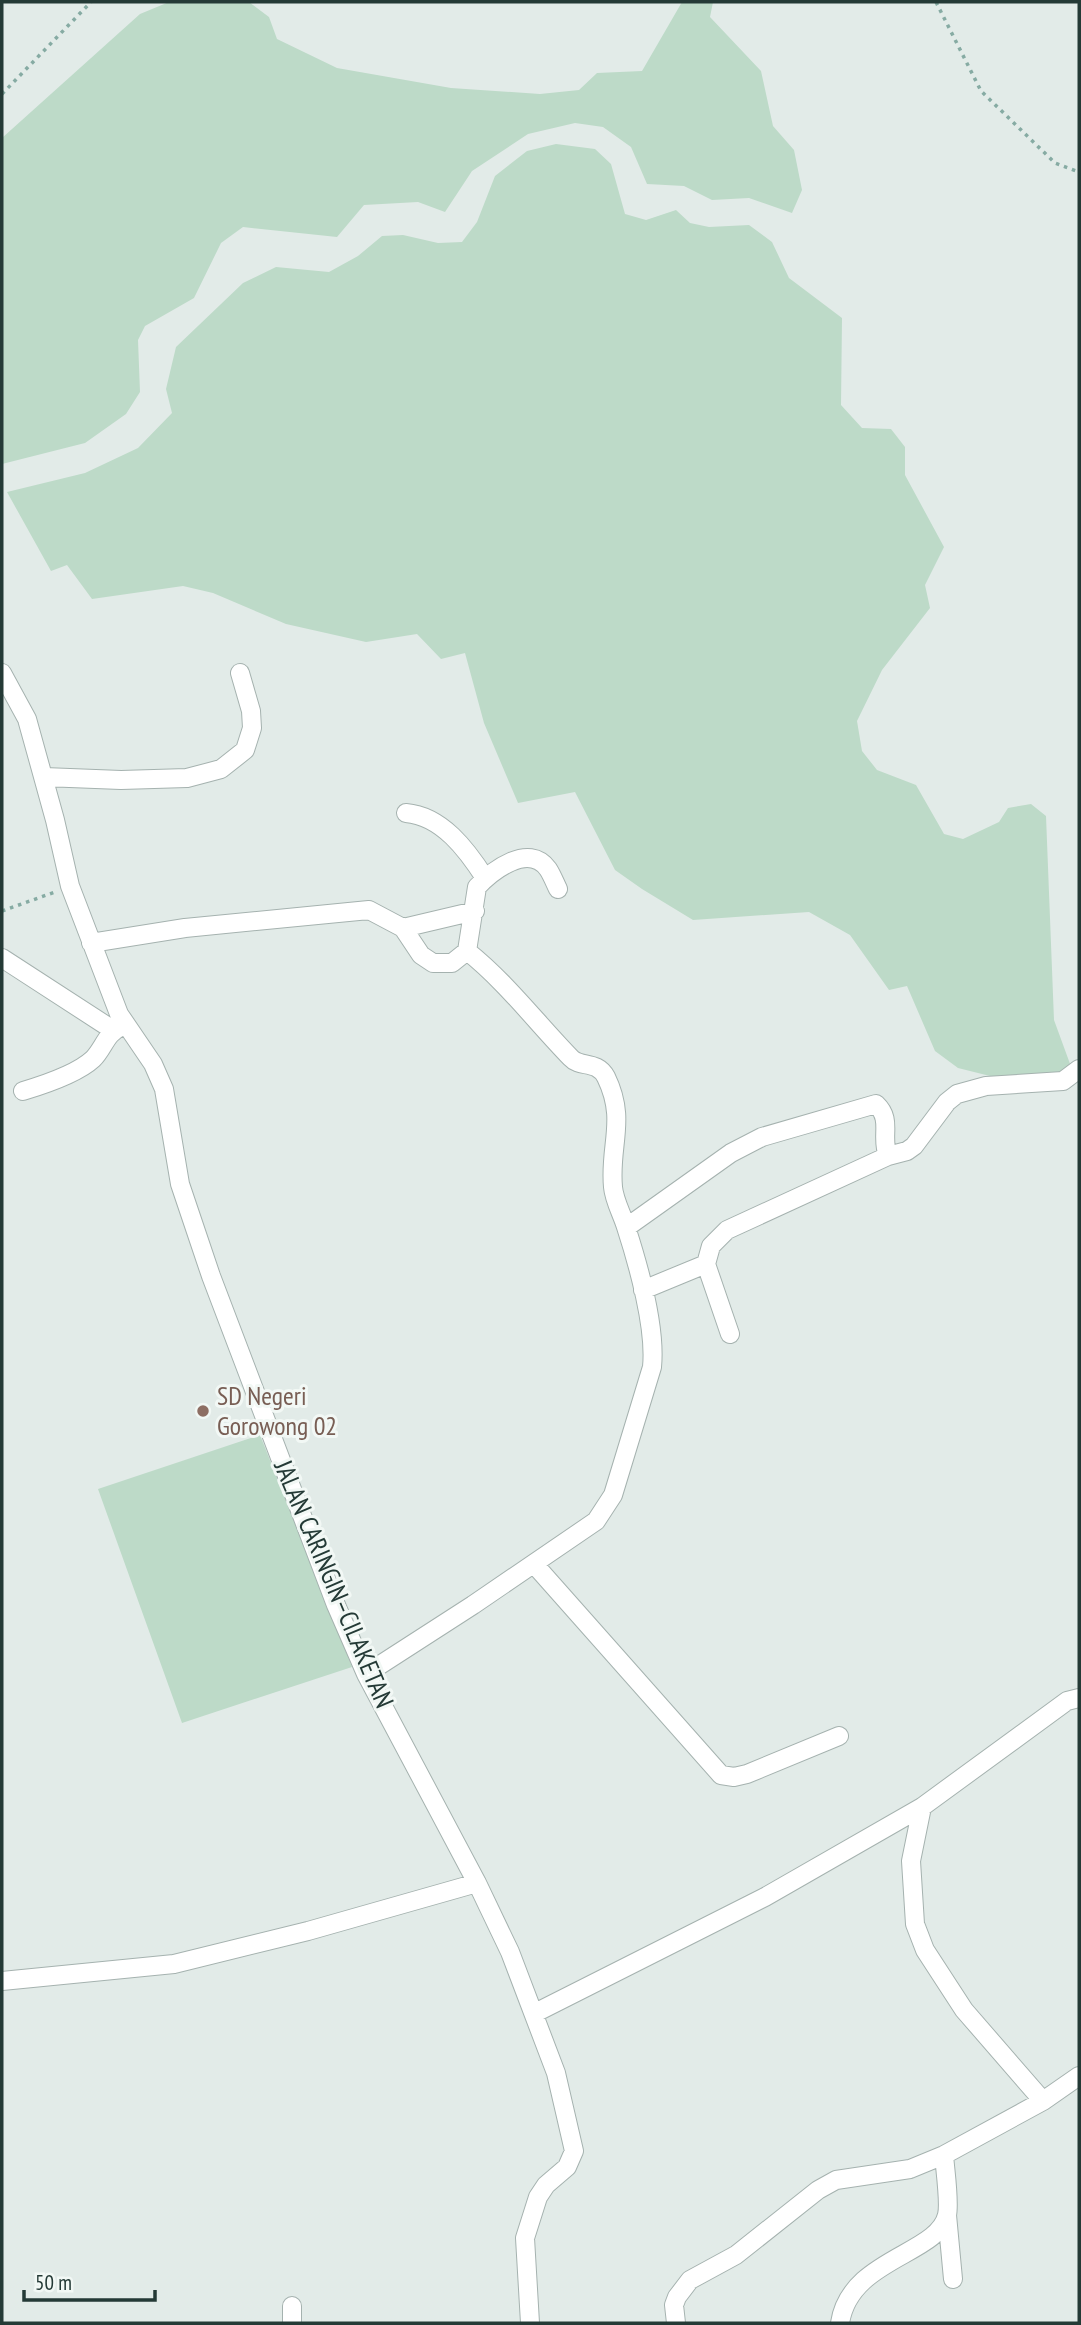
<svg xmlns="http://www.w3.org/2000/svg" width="1081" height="2325" viewBox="0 0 1081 2325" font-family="'PT Sans Narrow',sans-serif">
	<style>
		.green { fill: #bddac8 }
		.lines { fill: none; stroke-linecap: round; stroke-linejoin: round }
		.minor-casing { stroke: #a5b2af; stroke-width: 20 }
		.path { stroke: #86aba3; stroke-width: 3.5; stroke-dasharray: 3.5 5; stroke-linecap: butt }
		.minor { stroke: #fff; stroke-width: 18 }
		.education-dot { fill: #8d6e63; stroke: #f2f8f5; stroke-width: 2.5 }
		.labels { text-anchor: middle; stroke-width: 6; stroke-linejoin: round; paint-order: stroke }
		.education-label { font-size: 26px; fill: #785e54; stroke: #f2f8f5; text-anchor: start }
		.street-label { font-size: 26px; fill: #243a36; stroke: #f2f8f5 }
	</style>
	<rect width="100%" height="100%" fill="#e2ebe8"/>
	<path class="green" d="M169,2h80l20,15 8,22 60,29 114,20 89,6 39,-4 18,-17 45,-2 40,-69h31l-3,15 51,54 12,55 21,24 8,40 -10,23 -43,-15 -37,2 -28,-14 -37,-2 -16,-37 -28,-20 -28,-4 -47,11 -56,37 -27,41 -27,-10 -54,3 -27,32 -94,-10 -22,16 -27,55 -49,28 -7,14 2,52 -14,22 -41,29 -83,21v-326l138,-124z
		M556,144l39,5 16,15 14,50 21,6 30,-10 14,13 19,4 40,-2 23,17 17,36 53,40 -1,87 21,23 29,1 14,18v28l39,72 -19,38 5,23 -48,62 -25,51 5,30 15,19 39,15 28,49 19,5 36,-17 9,-14 23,-4 15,12 8,204 19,52 -71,7 -44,-11 -23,-17 -28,-65 -18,4 -39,-55 -41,-23 -116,8 -51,-31 -27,-19 -40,-78 -57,11 -34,-80 -19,-70 -24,6 -24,-25 -51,8 -80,-18 -73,-31 -30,-7 -91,13 -25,-34 -16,6 -44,-79 78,-19 53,-25 34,-35 -6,-24 10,-42 67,-64 33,-16 53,5 29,-16 24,-20 21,-1 35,8 24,-1 15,-20 18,-46 32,-25z
		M260,1435l92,232 -170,56 -84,-234z"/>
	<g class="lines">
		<g class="minor-casing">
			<path id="minor" d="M2,673l25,46 28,101 15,66 49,128 34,50 11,25 16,95 31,92 125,329 30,69 111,209 33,69 46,121 18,78 -7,16 -21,18 -8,12 -13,41 5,85
				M44,777l77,3 66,-2 34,-9 24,-19 7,-22 -1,-17 -11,-38
				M406,813c36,3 61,37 79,65
				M403,928l72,-17
				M91,943l94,-15 184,-18 34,18 18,27 12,8h19l15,-12 10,-64c15,-16 52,-45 71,-18 4,6 7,14 10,20
				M2,958l111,72
				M23,1091c20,-6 55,-18 70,-32 11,-11 13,-26 28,-32
				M627,1227l104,-74 31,-16 114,-33c17,16 4,32 12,52l19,-5 7,-5 33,-44 10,-8 29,-8 77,-5 16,-12
				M643,1290l63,-26
				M730,1334l-24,-70 5,-18 16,-16 161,-74
				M534,1564l187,211 13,2 13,-3 92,-38
				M366,1674l107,-69 123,-84 17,-26 39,-128c4,-39 -14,-103 -26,-140 -4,-13 -12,-27 -13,-40 -4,-42 14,-67 -7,-110 -9,-17 -26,-9 -35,-19 -35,-36 -65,-76 -104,-107
				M922,1807l-11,54 4,63 10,26 39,60 79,91
				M2,1981l172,-17 134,-33 169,-48
				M535,2013l230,-116 157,-90 145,-106 12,-3
				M947,2215l6,64
				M292,2323v-17
				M676,2323l-2,-18 3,-8 13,-17 46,-25 82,-65 18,-10 74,-11 34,-14 99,-54 36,-25
				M840,2323c10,-65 98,-68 107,-108 3,-12 -2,-46 -3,-60"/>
		</g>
		<path class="path" d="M936,2l45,89 74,72 24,9
			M2,94l89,-92
			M2,911l53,-19"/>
		<use href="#minor" class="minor"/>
	</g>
	<circle class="education-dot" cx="203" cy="1411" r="7"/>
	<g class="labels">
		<g class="education-label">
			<text x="217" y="1405">SD Negeri<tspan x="217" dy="30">Gorowong 02</tspan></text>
		</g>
		<g class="street-label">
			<text transform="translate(334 1584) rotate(67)" y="9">JALAN CARINGIN–CILAKETAN</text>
		</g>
	</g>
	<rect width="1081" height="2325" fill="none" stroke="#243a36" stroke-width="7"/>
	<path d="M24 2290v10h131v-10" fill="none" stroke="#243a36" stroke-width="3.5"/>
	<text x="35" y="2290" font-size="21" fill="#243a36" stroke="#f2f8f5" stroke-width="5" paint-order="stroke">50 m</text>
</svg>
